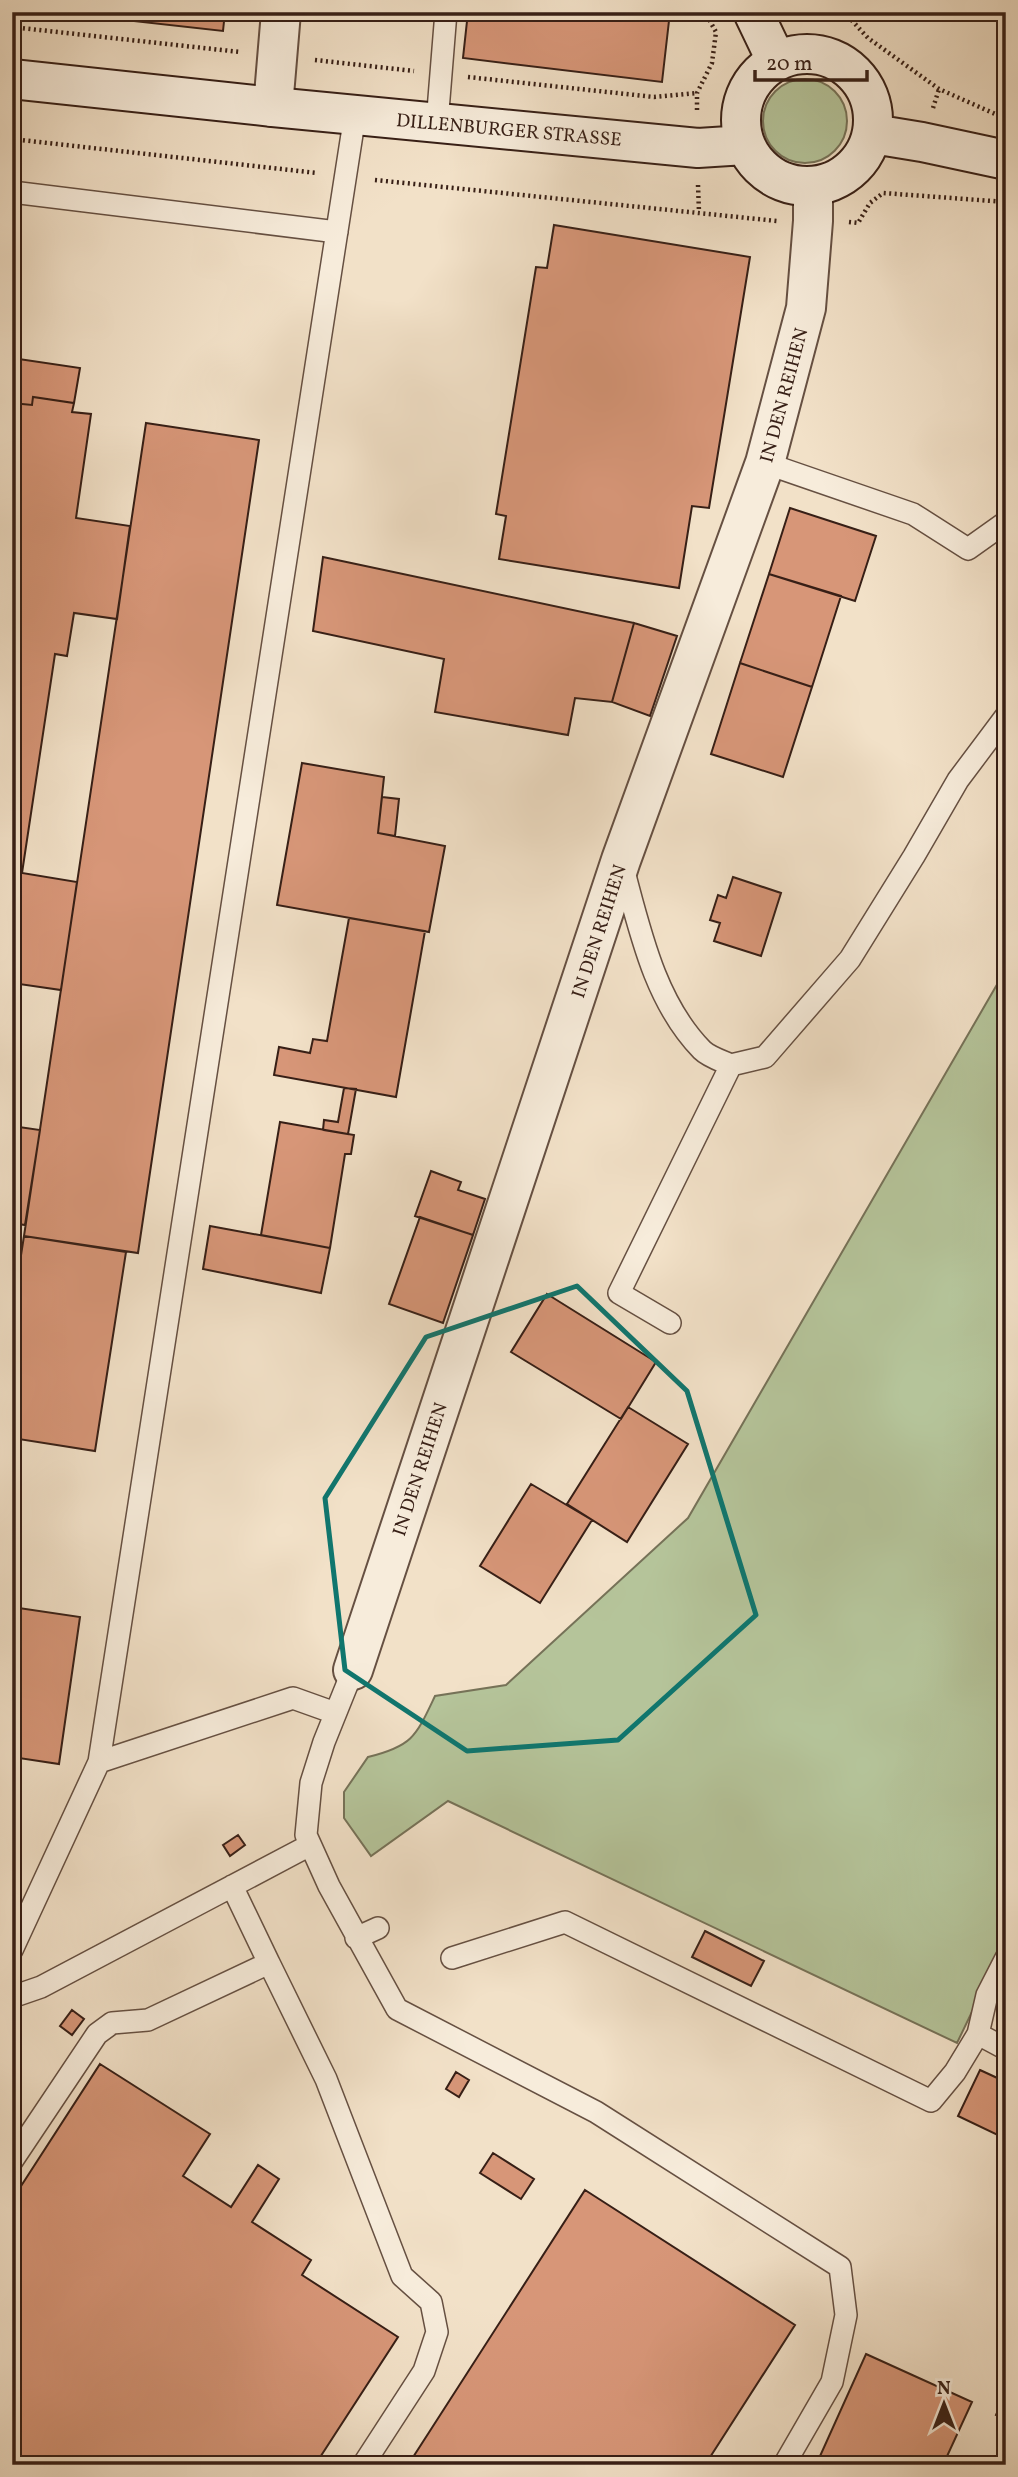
<svg xmlns="http://www.w3.org/2000/svg" width="1018" height="2477" viewBox="0 0 1018 2477" font-family="Vollkorn,serif">
	<style>
		.green { fill: #b5c49a; stroke: #767258; stroke-width: 2 }
		.building { fill: #d79678; stroke: #371f16; stroke-width: 2 }
		.lines { fill: none; stroke-linecap: round; stroke-linejoin: round }
		.lane-casing { stroke: #665042; stroke-width: 24 }
		.street-casing { stroke: #665042; stroke-width: 42 }
		.secondary-casing { stroke: #371f16; stroke-width: 42 }
		.path { stroke: #371f16; stroke-width: 4.5; stroke-dasharray: 2 3.5; stroke-linecap: butt }
		.lane { stroke: #f7ecdb; stroke-width: 21 }
		.street { stroke: #f7ecdb; stroke-width: 38 }
		.secondary { stroke: #f7ecdb; stroke-width: 38 }
		.marked { fill: none; stroke: #0f766e; stroke-width: 5; stroke-linejoin: round }
		.labels { text-anchor: middle; stroke-width: 5; stroke-linejoin: round; paint-order: stroke }
		.street-label { font-size: 19px; fill: #371f16; stroke: #f7ecdb }
	</style>
	<rect width="100%" height="100%" fill="#f2e1c8"/>
	<filter id="stains"><feTurbulence type="fractalNoise" baseFrequency=".00286" numOctaves="4"/><feColorMatrix values="0 0 0 0 .2 0 0 0 0 .09 0 0 0 0 .02 0 0 0 .5 -.17"/></filter>
	<radialGradient id="worn" r=".72"><stop offset=".6" stop-color="#630" stop-opacity="0"/><stop offset="1" stop-color="#630" stop-opacity=".3"/></radialGradient>
	<path class="green" d="M763 121a42 42 0 1 1 84 0a42 42 0 1 1-84 0Z
		M1006,969v972l-49,102 -509,-242 -77,55 -27,-38v-26l24,-35c45,-11 48,-21 67,-61l71,-11 182,-167z"/>
	<path class="building" d="M53,12h172l-2,19z
		M468,12h202l-8,70 -199,-24z
		M554,225l196,32 -41,251 -17,-2 -13,82 -180,-29 7,-43 -10,-2 40,-247 11,1z
		M12,358l68,10 -6,35 -41,-6 -1,8 -20,-2z
		M33,397l41,6 -2,9 19,2 -15,104 54,8 -13,93 -43,-6 -7,43 -12,-2 -33,219 55,9 -16,108 -49,-7v-580l20,2z
		M146,423l113,17 -121,813 -114,-17z
		M790,508l86,28 -21,65 -86,-27z
		M323,557l311,66 -22,79 -37,-4 -7,37 -133,-23 9,-53 -131,-28z
		M769,574l72,22 -29,91 -72,-24z
		M634,623l43,13 -27,80 -38,-14z
		M740,663l72,24 -29,90 -72,-23z
		M302,763l82,14 -6,56 67,13 -16,86 -152,-27z
		M382,797l17,2 -4,37 -17,-3z
		M733,877l48,16 -20,63 -47,-15 6,-18 -10,-3 8,-25 8,3z
		M349,918l76,13 -29,166 -122,-22 5,-28 31,6 3,-14 14,2z
		M344,1088l12,1 -8,45 -25,-4 1,-10 14,2z
		M280,1122l74,13 -3,19h-6l-15,94 -69,-13z
		M12,1126l28,4 -15,95 -13,-2z
		M431,1171l30,11 -3,8 27,9 -12,36 -58,-19z
		M420,1217l53,18 -30,88 -54,-19z
		M210,1226l120,22 -9,45 -118,-24z
		M24,1236l102,16 -31,199 -83,-13v-125z
		M547,1294l109,68 -35,57 -110,-67z
		M628,1407l60,37 -61,98 -60,-38z
		M531,1484l61,36 -52,83 -60,-37z
		M12,1607l68,10 -21,147 -47,-7z
		M238,1835l7,10 -15,11 -7,-11z
		M705,1931l59,30 -13,25 -59,-29z
		M72,2010l12,9 -12,16 -12,-9z
		M100,2064l110,70 -27,42 48,31 27,-42 21,14 -27,43 59,38 -9,15 96,62 -83,128h-303v-265z
		M980,2070l26,12v57l-48,-23z
		M456,2072l13,8 -10,17 -13,-8z
		M493,2153l41,26 -13,20 -41,-26z
		M585,2190l210,135 -90,140h-297z
		M866,2354l106,48 -29,63h-127z
		M1006,2393v26l-10,-4z
		M1002,2446l4,1v18h-12z"/>
	<g class="lines">
		<g class="lane-casing">
			<path id="lane" d="M437,123l9,-111
				M12,192l325,40
				M765,463l148,51 55,35 38,-27
				M623,868c17,63 32,134 79,182 7,7 20,11 29,15l34,-8 85,-98 64,-103 44,-76 48,-64
				M670,1323l-51,-30 112,-228
				M353,1670l-29,72 -13,41 -5,52 23,51 68,123 199,103 244,155 6,48 -14,67 -48,83
				M99,1762l256,-1647
				M356,1938l22,-10
				M12,1950l87,-188 194,-64 42,15
				M452,1958l113,-36 366,179 24,-29 23,-38 9,-39 19,-37
				M269,1963l57,116 76,197 29,26 6,30 -13,39 -61,94
				M12,1997l29,-10 269,-142
				M978,2034l28,15
				M12,2161l85,-127 15,-11 36,-3 121,-57 -37,-77"/>
		</g>
		<g class="street-casing">
			<path id="street" d="M273,107l8,-95
				M353,1670l268,-810 144,-397 41,-155 7,-87v-34"/>
		</g>
		<g class="secondary-casing">
			<path id="secondary" d="M753,12l23,48
				M741 120a66 66 0 1 1 132 0a66 66 0 1 1-132 0Z
				M12,79l261,28 425,41 47,-3
				M873,134l49,8 84,18"/>
		</g>
		<path class="path" d="M844,12l24,26 71,51 63,28
			M12,27l228,25
			M315,60l99,11
			M468,77l186,20 43,-4
			M933,108l6,-19
			M697,110v-17l15,-30 4,-31 -11,-20
			M12,139l305,34
			M375,180l402,41
			M698,185l1,27
			M849,222l9,1 12,-20 13,-10 123,9"/>
		<use href="#lane" class="lane"/>
		<use href="#street" class="street"/>
		<use href="#secondary" class="secondary"/>
	</g>
	<path class="marked" d="M577,1286l110,105 69,224 -138,125 -151,11 -122,-81 -20,-172 101,-161z"/>
	<g class="labels">
		<g class="street-label">
			<text transform="translate(509 129) rotate(5)" y="7">DILLENBURGER STRASSE</text>
			<text transform="translate(783 395) rotate(-75)" y="7">IN DEN REIHEN</text>
			<text transform="translate(598 931) rotate(-72)" y="7">IN DEN REIHEN</text>
			<text transform="translate(419 1469) rotate(-72)" y="7">IN DEN REIHEN</text>
		</g>
	</g>
	<rect width="1018" height="2477" fill="none" stroke="#f2e1c8" stroke-width="42"/>
	<rect x="14" y="14" width="990" height="2449" fill="none" stroke="#371f16" stroke-width="3.5"/>
	<rect x="21" y="21" width="976" height="2435" fill="none" stroke="#371f16" stroke-width="2"/>
	<g transform="translate(944 2404)" stroke="#f7ecdb" stroke-width="5" paint-order="stroke">
	<path d="M0-5L12 26L0 18L-12 26Z" fill="#371f16"/>
	<text y="-10" font-size="19" font-weight="bold" text-anchor="middle" fill="#371f16">N</text>
	</g>
	<path d="M755 70v10h112v-10" fill="none" stroke="#371f16" stroke-width="3.5"/>
	<text x="766" y="70" font-size="21" fill="#371f16" stroke="#f7ecdb" stroke-width="5" paint-order="stroke">20 m</text>
	<rect width="100%" height="100%" filter="url(#stains)"/>
	<rect width="100%" height="100%" fill="url(#worn)"/>
</svg>
